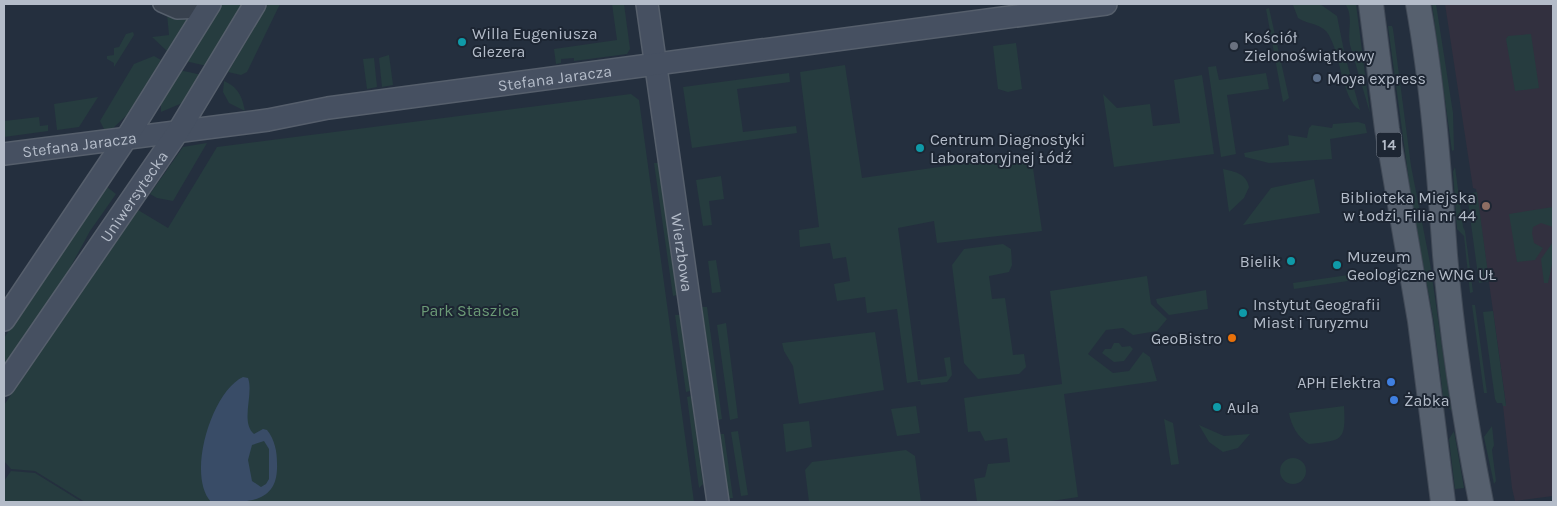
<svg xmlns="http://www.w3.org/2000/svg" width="1557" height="506" viewBox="0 0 1557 506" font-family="Karla,sans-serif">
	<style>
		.medical { fill: #32303f }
		.green { fill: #263c3f }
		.water { fill: #394c67; fill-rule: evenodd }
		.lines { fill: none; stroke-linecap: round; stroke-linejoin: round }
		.street-casing { stroke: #565f6c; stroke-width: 18 }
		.secondary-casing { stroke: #565f6c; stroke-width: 24 }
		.primary-casing { stroke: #414a57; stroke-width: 26 }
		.street { stroke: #38414e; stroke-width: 15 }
		.secondary { stroke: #465061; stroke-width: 21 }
		.primary { stroke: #56606e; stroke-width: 24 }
		.culture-dot { fill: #0f9aa8; stroke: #1d2633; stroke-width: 2 }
		.worship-dot { fill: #6b7280; stroke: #1d2633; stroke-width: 2 }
		.service-dot { fill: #5c6f8a; stroke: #1d2633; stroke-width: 2 }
		.education-dot { fill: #8d6e63; stroke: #1d2633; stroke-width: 2 }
		.food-dot { fill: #e8710a; stroke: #1d2633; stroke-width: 2 }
		.shop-dot { fill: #3f7fe0; stroke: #1d2633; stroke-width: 2 }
		.labels { text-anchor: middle; stroke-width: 4; stroke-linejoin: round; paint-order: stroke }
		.shield { fill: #1d2633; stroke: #878f9c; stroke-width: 1 }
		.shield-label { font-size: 15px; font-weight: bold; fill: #b4bcc9 }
		.poi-label { font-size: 16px; fill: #b4bcc9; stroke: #1d2633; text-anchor: start }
		.street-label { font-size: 16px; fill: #b4bcc9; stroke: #1d2633 }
		.park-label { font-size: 16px; fill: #6b9a76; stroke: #1d2633 }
	</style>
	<rect width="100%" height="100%" fill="#242f3e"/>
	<path class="medical" d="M1445,4h108v492l-38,5 -3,-13 -9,-82 3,-1 -13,-94 -17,-122 -3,-1z"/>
	<path class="green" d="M220,4h23l-36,62 -22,-5z
		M268,4h12l-33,68 -6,3 -13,-3z
		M612,4h12l6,45 -3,5 -53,7v-3l-13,1v4l-5,1 -2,-15 63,-9z
		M1320,4l17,12 8,40 15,54c-19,-10 -19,-61 -34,-79 -8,-8 -19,-7 -28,-13l-5,-13z
		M1345,4h11l14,109 -20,-68c-3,-13 4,-30 -5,-41z
		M1432,4h4l17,109 1,37 -2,1z
		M1269,8l20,90 -6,4 -17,-93z
		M167,14l20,5 -20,32 -15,-14 17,-2z
		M1388,26h4l1,3 18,137 19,97 21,147 -7,-6 -10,-81 -22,-120z
		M133,32l1,3 -20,32v-4l-7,-4v-3l7,-1v-7l5,-1 7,-13z
		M1531,34l8,54 -24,3 -9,-52 2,-3z
		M1016,43l6,46 -14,3 -10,-3 -5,-43z
		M389,55l4,30 -11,2 -3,-29z
		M154,56l7,4 -34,55 -16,15 -7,-1 -4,-8 34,-57z
		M374,58l3,29 -10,2 -4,-30z
		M845,65l17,113 169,-24 11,77 -105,12 -3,-22 -36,7 20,152 29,-4 -3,-18 6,-1 2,18 -5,7 -26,3 -1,-4 -13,2 -10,-74 -30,4 -2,-16 -28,4 -3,-17 16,-3 -4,-24 -13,2 -3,-16 -30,4 -1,-17 20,-3 -19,-155z
		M1216,66l3,14 47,-7 3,16 -42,6 9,59 -15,3 -13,-90z
		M179,70l23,5 -15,26 -26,11v-10z
		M789,73l1,9 -53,7 6,43 53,-6 1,7 -105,15 -9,-61z
		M1202,75l12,79 -100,13 -11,-73 14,14 33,-4 3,22 27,-3 -6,-43z
		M224,81c14,6 18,15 21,30l-16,-8 -6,-11z
		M631,94l8,6 55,402h-609l-50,-31 -24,-2 -7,-8v-56l134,-195 30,18 49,-81z
		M98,97l-19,30 -22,3 -3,-26z
		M39,117l1,9 8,-1v6l-44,6v-16z
		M1358,122l7,2 2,9 -37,6 2,20 -63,4 -24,-6 -1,-4 45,-8 -1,-10 19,3 2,-10 3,-3 20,3 1,-4z
		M207,143l-34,58 -16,-3 -7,-4 33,-47z
		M654,163h5l18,132 -4,1z
		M1455,167l8,60 2,4 8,61 -3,1 -6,-57 -7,-7 -4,-57z
		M1223,169c12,3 23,4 26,18l-5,11 -15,14z
		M721,176l3,23 -15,2 3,24 -9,1 -7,-46z
		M1314,179l6,34 -77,12 28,-37z
		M107,187l9,7 -26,37 -32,59 -54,80v-32z
		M1477,192l12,89 -10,2 -12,-89z
		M1553,207v20l-12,-4 -8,4 -1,6 2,10 9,5 -8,12 -18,2 -8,-48z
		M1553,242v18l-5,23h-4l-3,-24z
		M1003,244l8,5 1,16 -3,7 -20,4 3,23 13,-1 8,57 11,-1 2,13 -7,7 -41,5 -14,-16 -12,-98 12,-16z
		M716,260l5,32 -9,1 -4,-32z
		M1348,275l2,3 -2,3 -54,8 -1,-6z
		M1147,276l4,28 16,15 -10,12 -24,4 -10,-7 -17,2 -18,24 25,19 16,-2 14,-19 7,5 7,24 -93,13 14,103 -33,5h-68l-3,-23 11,-2 3,-13 22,-2 -3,-24 -22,3 -5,-10 -12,1 -4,-34 98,-14 -12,-93z
		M1206,290l2,19 -39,6 -12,-12 -1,-4z
		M1472,305h3l12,88h-3z
		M702,307h5l15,112 -4,1z
		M1493,311l13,95h-3l-1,-3h-5l-2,-4 -12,-87z
		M675,315h5l10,76 -4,1z
		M726,323l12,95 -8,2 -13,-95z
		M875,332l9,58 -85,14 -6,-38 -9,-15 -2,-8z
		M1114,343h5l3,4 8,-1 3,3 -9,12 -10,1 -12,-9 3,-4h6z
		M691,396l12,88 -4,4 -12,-91z
		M916,406l4,27 -23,3 -6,-27z
		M1344,406c2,36 -2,34 -35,38 -11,-6 -18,-19 -20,-31z
		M1164,419l9,4 6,41 -8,1z
		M809,421l3,26 -26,5 -3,-28z
		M1199,425l25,11 26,-2 -12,14 -15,4 -14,-10z
		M1492,426l2,19 -2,5 4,31 -2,3 -10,-47z
		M738,431l10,64 -7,1 -10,-64z
		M1454,431l10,57 -9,1 -6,-50z
		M720,434h4l9,64h-4z
		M906,450l9,6 6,46h-112l-4,-32 7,-8z
		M1280 471a13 13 0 1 1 26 0a13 13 0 1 1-26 0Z
		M11,471l24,2 47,29h-78v-21z"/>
	<path class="water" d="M243,377l5,1c6,16 -8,44 6,56l9,-5 4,1c8,10 10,22 10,33 2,43 -33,39 -66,39 -25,-27 1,-111 32,-125zM264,441l5,8v30l-3,5 -5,3 -9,-6 -4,-21 4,-15z"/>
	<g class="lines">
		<g class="street-casing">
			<path id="street" d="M161,4l16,7 28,-1"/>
		</g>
		<g class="secondary-casing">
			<g id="secondary">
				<path id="s1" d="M647,4l71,498"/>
				<path id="s2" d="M4,154l264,-34 60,-12 778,-104"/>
				<path d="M4,320l123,-183 83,-133"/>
				<path id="s3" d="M4,385l175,-255 76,-126"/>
			</g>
		</g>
		<g class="primary-casing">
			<path id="primary" d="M1371,4l16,125 33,192 23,181
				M1418,4c15,83 21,167 27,251 7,83 20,166 36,247"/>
		</g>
		<use href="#street" class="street"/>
		<use href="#secondary" class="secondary"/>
		<use href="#primary" class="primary"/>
	</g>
	<g class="culture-dot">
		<circle cx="462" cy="42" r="5"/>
		<circle cx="920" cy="148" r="5"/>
		<circle cx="1291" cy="261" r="5"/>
		<circle cx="1337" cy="265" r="5"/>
		<circle cx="1243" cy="313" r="5"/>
		<circle cx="1217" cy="407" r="5"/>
	</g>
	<circle class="worship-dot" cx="1234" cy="46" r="5"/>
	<circle class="service-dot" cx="1317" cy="78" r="5"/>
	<circle class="education-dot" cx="1486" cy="206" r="5"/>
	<circle class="food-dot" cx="1232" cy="338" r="5"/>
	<g class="shop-dot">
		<circle cx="1391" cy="382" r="5"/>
		<circle cx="1394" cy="400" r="5"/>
	</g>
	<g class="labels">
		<rect class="shield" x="1376.5" y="132.5" width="25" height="25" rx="4"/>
		<g class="shield-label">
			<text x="1389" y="150">14</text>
		</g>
		<g class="poi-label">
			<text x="472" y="39">Willa Eugeniusza<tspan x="472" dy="18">Glezera</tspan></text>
			<text x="1244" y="43">Kościół<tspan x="1244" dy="18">Zielonoświątkowy</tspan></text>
			<text x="1327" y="84">Moya express</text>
			<text x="930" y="145">Centrum Diagnostyki<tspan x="930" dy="18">Laboratoryjnej Łódź</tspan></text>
			<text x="1476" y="203" text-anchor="end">Biblioteka Miejska<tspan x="1476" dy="18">w Łodzi, Filia nr 44</tspan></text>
			<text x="1347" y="262">Muzeum<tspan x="1347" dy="18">Geologiczne WNG UŁ</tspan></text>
			<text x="1281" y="267" text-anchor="end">Bielik</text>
			<text x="1253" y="310">Instytut Geografii<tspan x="1253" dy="18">Miast i Turyzmu</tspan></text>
			<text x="1222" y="344" text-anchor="end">GeoBistro</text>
			<text x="1381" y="388" text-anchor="end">APH Elektra</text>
			<text x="1404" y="406">Żabka</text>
			<text x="1227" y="413">Aula</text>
		</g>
		<g class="street-label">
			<text dy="6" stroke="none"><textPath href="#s2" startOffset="556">Stefana Jaracza</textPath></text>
			<text dy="6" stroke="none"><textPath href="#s2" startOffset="76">Stefana Jaracza</textPath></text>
			<text dy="6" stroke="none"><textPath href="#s3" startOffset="229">Uniwersytecka</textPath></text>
			<text dy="6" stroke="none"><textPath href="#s1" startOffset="251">Wierzbowa</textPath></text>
		</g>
		<g class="park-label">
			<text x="470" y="316">Park Staszica</text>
		</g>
	</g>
	<rect width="1557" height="506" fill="none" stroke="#b4bcc9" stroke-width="10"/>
</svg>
